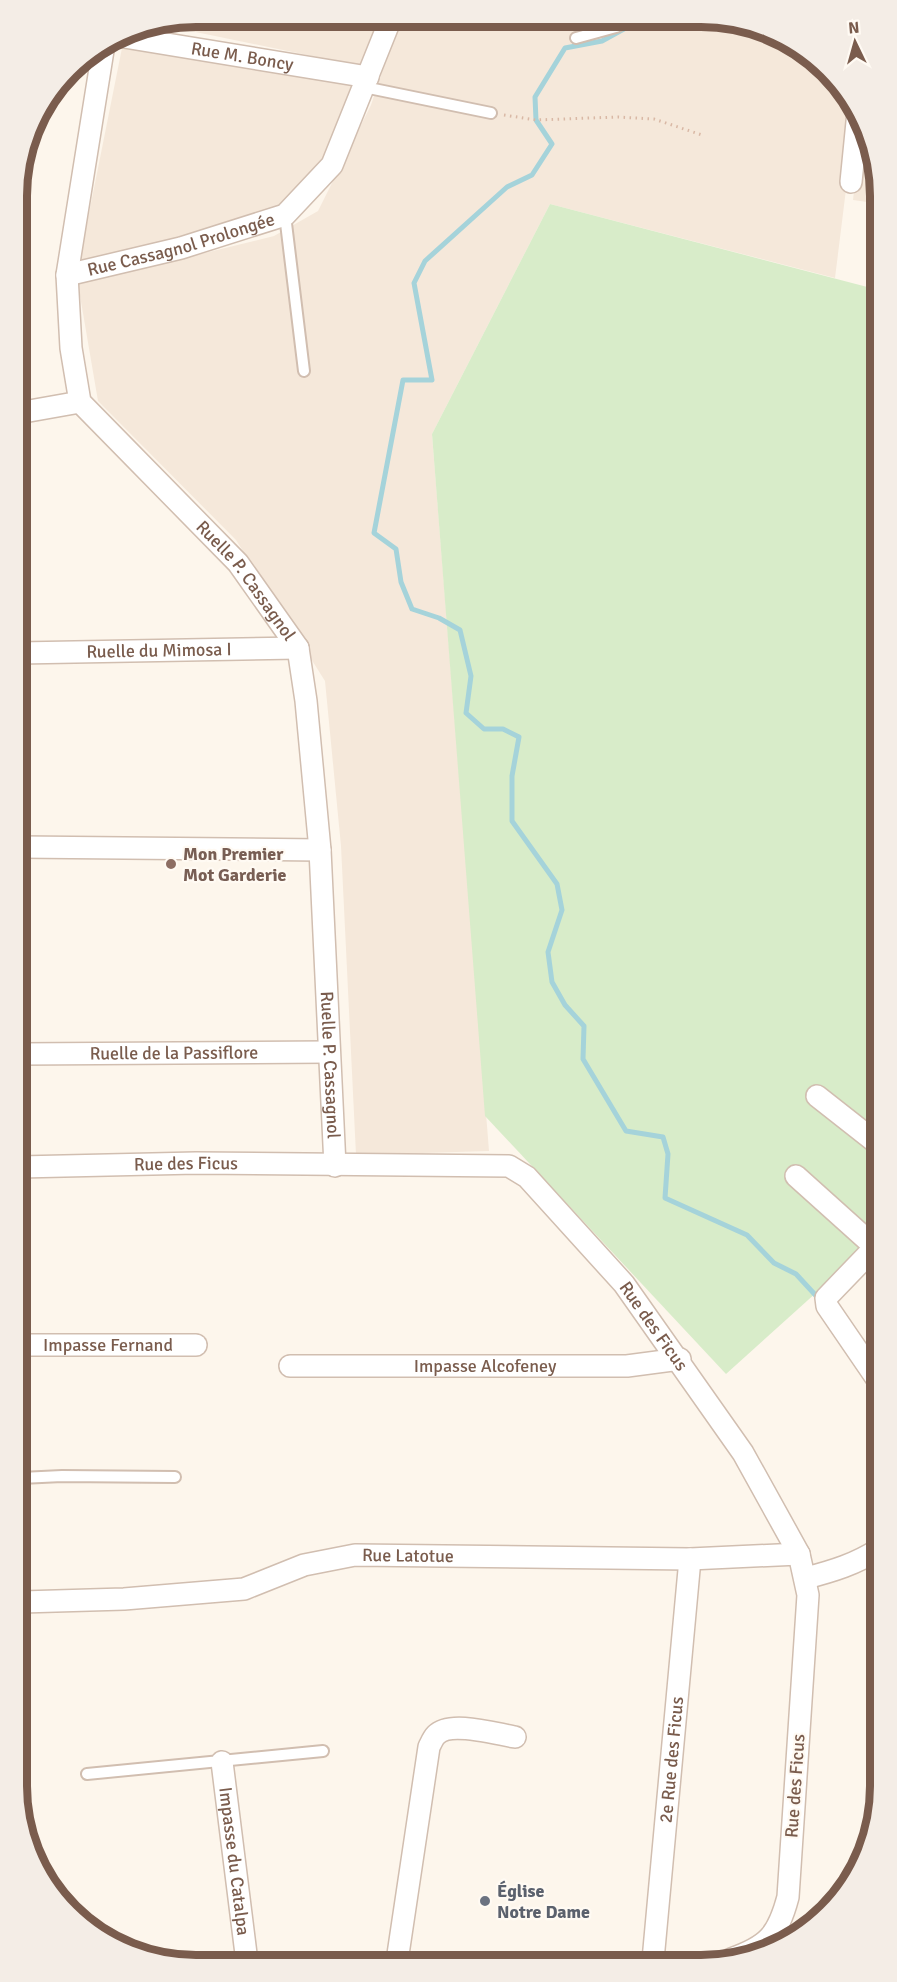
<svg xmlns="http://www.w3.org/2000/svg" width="897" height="1982" viewBox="0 0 897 1982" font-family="Signika,sans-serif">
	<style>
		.residential { fill: #f5e8da }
		.grass { fill: #d8ecc9 }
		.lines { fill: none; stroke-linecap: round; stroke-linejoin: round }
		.stream { stroke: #a5d3da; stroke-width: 5 }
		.service-casing { stroke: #d1beb0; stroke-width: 14 }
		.minor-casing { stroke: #d1beb0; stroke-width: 24 }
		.path { stroke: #d9b8a5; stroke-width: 3; stroke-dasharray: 1.5 4.5; stroke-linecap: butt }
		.service { stroke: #fff; stroke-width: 10 }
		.minor { stroke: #fff; stroke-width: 21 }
		.education-dot { fill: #8d6e63; stroke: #fffaf3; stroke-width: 2 }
		.worship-dot { fill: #6b7280; stroke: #fffaf3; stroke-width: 2 }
		.labels { text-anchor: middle; stroke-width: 4.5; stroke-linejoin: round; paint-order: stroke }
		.street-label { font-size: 18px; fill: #7a5c4d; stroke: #fffaf3 }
		.education-label { font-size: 18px; font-weight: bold; fill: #785e54; stroke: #fffaf3; text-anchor: start }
		.worship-label { font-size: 18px; font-weight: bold; fill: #5b616d; stroke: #fffaf3; text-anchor: start }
		.rim { fill: none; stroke: #7a5c4d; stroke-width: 8 }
	</style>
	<rect width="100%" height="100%" fill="#fdf6ec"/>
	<path class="residential" d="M196,17l185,1 -16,49 -208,-43z
		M400,18l336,2 84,41 31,35 5,13 -21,169 -285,-74 -118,230 57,717 -133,4 -15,-309 -16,-165 -89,-141 -138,-139 -20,-117 196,-48 44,-25 53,-106z
		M124,38l236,43 -47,106 -28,28 -206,48z
		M862,122l12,27v54l-21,-3z"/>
	<path class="grass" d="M550,204l325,85 3,948 -152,137 -241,-258 -53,-682z"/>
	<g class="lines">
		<path class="stream" d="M642,19l-40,22 -37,7 -30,49 1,23 16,24 -20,31 -25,12 -82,74 -11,22 18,97h-29l-29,153 22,16 5,33 11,27 27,9 21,12 11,46 -5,37 18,16h19l16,8 -7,39v45l45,63 5,26 -14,42 4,30 13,23 19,21 -1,33 43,72 37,6 5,17 -3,44 82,37 27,28 22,11 23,25"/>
		<g class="service-casing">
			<path id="service" d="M576,38l40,-11 15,-8
				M364,87l127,26
				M285,215l19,156
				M21,1478l41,-2 113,1
				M87,1774l236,-23"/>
		</g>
		<g class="minor-casing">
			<g id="minor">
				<path id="s1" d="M118,36l250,41"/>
				<path id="s2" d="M104,44l-37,231 4,73 9,54 158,161 60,85 8,53 14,149 15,316"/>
				<path d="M851,182l7,-70"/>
				<path id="s3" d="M67,275l114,-27 104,-33 47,-50 59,-147"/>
				<path d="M18,413l62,-11"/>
				<path id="s4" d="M19,653l279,-5"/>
				<path d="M19,847l301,3"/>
				<path id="s5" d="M20,1054l309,-2"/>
				<path d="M817,1096l61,48"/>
				<path id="s6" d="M20,1167l176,-4 313,3 18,11 97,107 119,169 56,101 9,41 -20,302c-10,38 -20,49 -57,62"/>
				<path d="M796,1176l79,71"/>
				<path d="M878,1244l-52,54 1,8 52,76"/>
				<path id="s7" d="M21,1345h175"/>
				<path id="s8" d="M290,1366h337l53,-7"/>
				<path d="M806,1578c27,-7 50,-14 73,-29"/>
				<path id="s9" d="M22,1602l102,-3 120,-10 60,-24 51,-10 335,4 109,-5"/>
				<path id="s10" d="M222,1762l25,200"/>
				<path id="s11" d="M653,1960l37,-401"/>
				<path d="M397,1961l32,-214c2,-4 4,-9 7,-12 14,-15 60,-1 79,2"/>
			</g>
		</g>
		<path class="path" d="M504,115l32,5 82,-3 36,2 48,16"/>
		<use href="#service" class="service"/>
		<use href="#minor" class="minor"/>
	</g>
	<circle class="education-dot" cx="171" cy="864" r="6"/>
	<circle class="worship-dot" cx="485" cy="1901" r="6"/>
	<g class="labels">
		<g class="street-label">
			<text dy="6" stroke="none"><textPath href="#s1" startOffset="126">Rue M. Boncy</textPath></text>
			<text dy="6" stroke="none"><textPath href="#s3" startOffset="118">Rue Cassagnol Prolongée</textPath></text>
			<text dy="6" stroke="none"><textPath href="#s2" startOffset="606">Ruelle P. Cassagnol</textPath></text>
			<text dy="6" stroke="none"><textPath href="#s4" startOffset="140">Ruelle du Mimosa I</textPath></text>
			<text dy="6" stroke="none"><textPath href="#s5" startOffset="154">Ruelle de la Passiflore</textPath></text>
			<text dy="6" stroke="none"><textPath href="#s2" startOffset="1110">Ruelle P. Cassagnol</textPath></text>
			<text dy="6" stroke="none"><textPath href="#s6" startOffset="166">Rue des Ficus</textPath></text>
			<text dy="6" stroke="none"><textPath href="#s6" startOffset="706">Rue des Ficus</textPath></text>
			<text dy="6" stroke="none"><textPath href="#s7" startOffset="87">Impasse Fernand</textPath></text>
			<text dy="6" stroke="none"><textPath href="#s8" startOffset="195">Impasse Alcofeney</textPath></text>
			<text dy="6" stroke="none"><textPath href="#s9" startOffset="392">Rue Latotue</textPath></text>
			<text dy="6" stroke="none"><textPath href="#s11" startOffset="201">2e Rue des Ficus</textPath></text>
			<text transform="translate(795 1786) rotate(-86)" y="6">Rue des Ficus</text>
			<text dy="6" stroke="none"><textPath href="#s10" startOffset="100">Impasse du Catalpa</textPath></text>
		</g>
		<g class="education-label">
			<text x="183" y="860">Mon Premier<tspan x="183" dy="21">Mot Garderie</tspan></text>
		</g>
		<g class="worship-label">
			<text x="497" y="1897">Église<tspan x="497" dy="21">Notre Dame</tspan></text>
		</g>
	</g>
	<path d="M0 0H897V1982H0ZM196 27H701A169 169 0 0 1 870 196V1786A169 169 0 0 1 701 1955H196A169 169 0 0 1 27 1786V196A169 169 0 0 1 196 27Z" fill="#f4ede6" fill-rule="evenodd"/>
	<path class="rim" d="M196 27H701A169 169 0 0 1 870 196V1786A169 169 0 0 1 701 1955H196A169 169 0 0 1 27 1786V196A169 169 0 0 1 196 27Z"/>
	<g transform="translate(855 42) rotate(355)" stroke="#fffaf3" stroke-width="4.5" paint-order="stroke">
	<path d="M0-4.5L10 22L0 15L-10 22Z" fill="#7a5c4d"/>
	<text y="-9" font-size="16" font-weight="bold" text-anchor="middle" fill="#7a5c4d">N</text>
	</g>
</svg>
